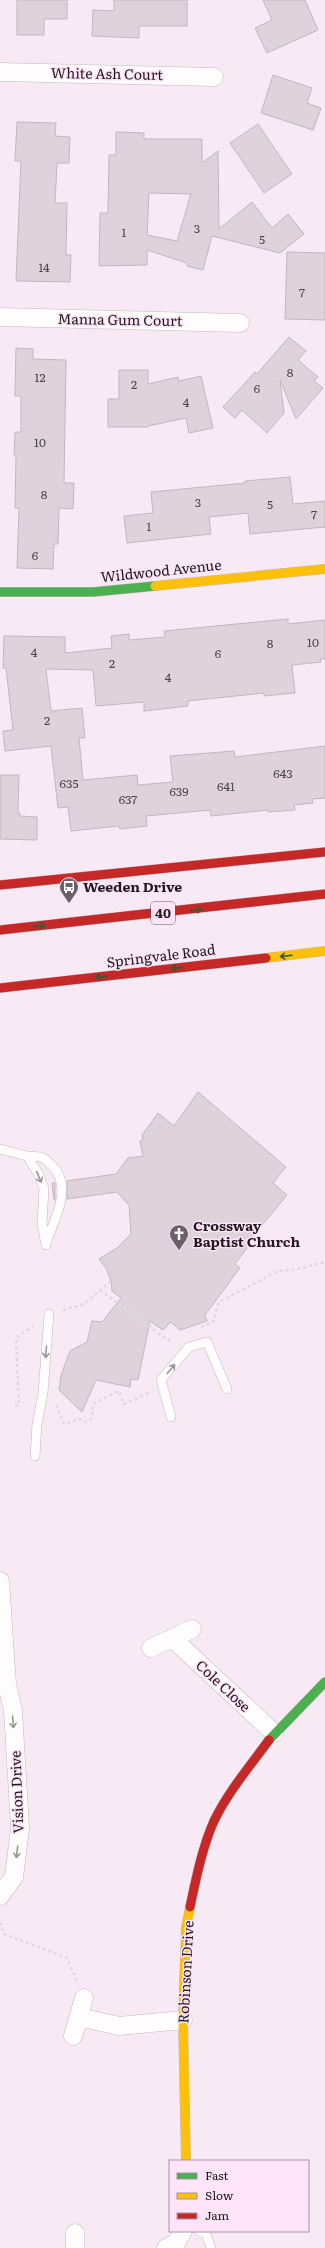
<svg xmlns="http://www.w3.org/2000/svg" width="325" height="2248" viewBox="0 0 325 2248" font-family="Literata,serif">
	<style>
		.building { fill: #ded2db; stroke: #c2b6bf; fill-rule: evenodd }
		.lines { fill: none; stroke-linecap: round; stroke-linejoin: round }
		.lane-casing { stroke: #c3b8c0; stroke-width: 10 }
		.street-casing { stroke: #c3b8c0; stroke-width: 19 }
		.fast-casing { stroke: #c3b8c0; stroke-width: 10 }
		.slow-casing { stroke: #c3b8c0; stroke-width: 10 }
		.jam-casing { stroke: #c3b8c0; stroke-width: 10 }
		.path { stroke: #dedadd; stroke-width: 2.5; stroke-dasharray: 3 3; stroke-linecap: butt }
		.lane { stroke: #fefcfd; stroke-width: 9 }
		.street { stroke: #fefcfd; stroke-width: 18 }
		.fast { stroke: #4caf50; stroke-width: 9 }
		.slow { stroke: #ffc107; stroke-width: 9 }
		.jam { stroke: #c62828; stroke-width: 9 }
		.oneway { stroke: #345b35 }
		.oneway2 { stroke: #9b9599 }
		.labels { text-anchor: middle; stroke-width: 3; stroke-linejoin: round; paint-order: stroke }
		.number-label { font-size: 12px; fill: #50464e }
		.shield { fill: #fde4f7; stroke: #635460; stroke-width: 1 }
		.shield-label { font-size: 13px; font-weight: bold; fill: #21171f }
		.street-label { font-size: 14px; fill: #21171f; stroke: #fde4f7 }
		.poi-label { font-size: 14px; font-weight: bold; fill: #21171f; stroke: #fde4f7; text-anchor: start }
	</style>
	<rect width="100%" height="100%" fill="#f7eaf4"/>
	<path class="building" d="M17,0h50v19h-23v16h-27z
		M114,0h73v26h-48v12l-47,-2 1,-26 21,1z
		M263,0h42l13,30 -51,23 -12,-25 17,-8z
		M273,75l39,13 -5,15 14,5 -8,22 -52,-17z
		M17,122l39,1 -1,13 15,1 -1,26h-12l-2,40h12l-1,52h5l-1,27 -54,-1 5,-120h-6z
		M258,124l34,50 -28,19 -34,-50z
		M116,132l28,1v6h58v24l16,-12 1,78 33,-27 20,26 16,-14 16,20 -24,19 -68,-17 -9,34 -16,-4v-3l-40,-13v15l-48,1 1,-53h8l1,-58h7zM149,193l42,1 -14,47 -30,-6z
		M287,252l38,1v67l-40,-1z
		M289,337l17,14 -8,9 20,17 -4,4 9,7 -27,31 -16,-39 4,33 -17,20 -25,-23 -7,8 -12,-11 32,-35 2,2z
		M16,348l17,1v10l33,1 -2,123h10l-1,26 -14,-1 -1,36h-4l-1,25 -36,-1 2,-60h-4l1,-53h-2l1,-23h6v-36h-6z
		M119,370h29v14l30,-7 1,4 22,-5 12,52 -24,5 -3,-15 -38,8v1h-40v-28h11z
		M290,477l3,27 32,-3v26l-75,7 -2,-21 -39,4 2,17 -84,9 -3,-27 29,-3 -2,-21 94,-9v-2z
		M288,619v5l37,-4v39h-5l1,3 -29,3 3,28 -31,3v-3l-76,8v5l-44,5v-9l-48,4 -3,-36 -47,-1 5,42 31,-3 3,30h-6l4,42 54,-5 1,10 35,-3 -3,-26 64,-5 1,6 90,-11v52l-13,1 1,4 -19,2 1,5 -27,2v-2l-57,6 -1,-6 -64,6 1,10 -27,3 -1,-3 -48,5 -3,-24 -10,1 -7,-62 -46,5 -2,-20 10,-1 -7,-62h-3l1,-32 61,1v16l47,-5 -1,-12 18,-2v6l36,-3 -1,-6z
		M0,775h19l-1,38h2v3l17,1v23l-37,-1z
		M198,1092l88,75 -13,16 14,12 -42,51 2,2 -12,16 5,4 -35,47 2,6 -27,9 -9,-8 -8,8 -13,-9 -12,59 -7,-1 -1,8 -34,-7 -14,32 -23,-22 2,-15 9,-24 17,-9 5,-21 10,1 19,-24 -9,-7 -1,-10 -5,-13 -7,-9 18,-11 14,-14 -2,-29 -12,-13 -50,7v-18l49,-7 12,-16 15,-2 -3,-15 3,-2 -1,-4 16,-22 16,13z
		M52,1183h3v17h-1z"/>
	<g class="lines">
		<g class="lane-casing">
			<path id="lane" d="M0,1149l27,7 11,17 6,15 -2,36 4,21
				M27,1156c5,1 12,0 16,2 3,1 5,4 7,6 25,21 4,56 -4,79
				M171,1417l-10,-37 28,-33 18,-5 20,47
				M35,1456l2,-32 6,-31 6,-79
				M199,2231l7,3 5,14"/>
		</g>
		<g class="street-casing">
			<path id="street" d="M0,72l214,5
				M0,317l240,6
				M0,1581l7,103 6,27 7,117 -6,49 -14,19
				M172,1638l102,95
				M151,1648l41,-19
				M79,2017l40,9 64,-6
				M73,2036l11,-38
				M75,2233v15
				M166,2248l10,-5 7,-12"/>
		</g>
		<g class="fast-casing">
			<path id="fast" d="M0,592h93l62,-6
				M269,1740l56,-58"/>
		</g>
		<g class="slow-casing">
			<path id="slow" d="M155,586l170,-17
				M266,958l59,-7
				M186,2161l-3,-141 3,-92 4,-21"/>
		</g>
		<g class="jam-casing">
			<path id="jam" d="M0,885l325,-33
				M0,930l325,-36
				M0,988l266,-30
				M190,1907c6,-28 12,-59 24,-86 14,-29 36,-55 55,-81"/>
		</g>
		<path class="path" d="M100,1290l72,53
			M63,1310l21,-6 27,-23
			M201,1327l12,-5 6,-20 59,-31 20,-2 27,-7
			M15,1405h4l-3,-67 17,-12
			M56,1405l8,19 16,-5 6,3 6,-4 1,-14 26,-13 5,13 24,-11 -1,-2
			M0,1922l4,12 63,24 10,23"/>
		<use href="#lane" class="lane"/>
		<use href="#street" class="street"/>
		<use href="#fast" class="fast"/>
		<use href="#slow" class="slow"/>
		<use href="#jam" class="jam"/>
	</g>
	<defs><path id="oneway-shaft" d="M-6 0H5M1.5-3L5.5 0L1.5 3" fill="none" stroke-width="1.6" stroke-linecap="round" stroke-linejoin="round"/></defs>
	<g class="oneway">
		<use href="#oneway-shaft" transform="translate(196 910) rotate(-7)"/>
		<use href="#oneway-shaft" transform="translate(39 926) rotate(-6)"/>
		<use href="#oneway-shaft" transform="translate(286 956) rotate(173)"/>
		<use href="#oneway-shaft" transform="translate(177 968) rotate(173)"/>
		<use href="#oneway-shaft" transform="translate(101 977) rotate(174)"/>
	</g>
	<g class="oneway2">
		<use href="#oneway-shaft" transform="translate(39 1177) rotate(68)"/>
		<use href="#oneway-shaft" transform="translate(46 1352) rotate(94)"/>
		<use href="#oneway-shaft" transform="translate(171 1369) rotate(-50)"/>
		<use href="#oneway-shaft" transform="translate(13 1722) rotate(86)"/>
		<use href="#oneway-shaft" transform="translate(17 1852) rotate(97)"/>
	</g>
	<defs>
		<g id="bus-pin" transform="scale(1)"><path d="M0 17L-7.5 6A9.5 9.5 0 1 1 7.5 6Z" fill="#6c616a" stroke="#fde4f7"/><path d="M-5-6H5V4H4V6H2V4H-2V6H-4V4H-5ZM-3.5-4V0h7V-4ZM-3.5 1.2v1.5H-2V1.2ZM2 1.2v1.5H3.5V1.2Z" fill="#fff"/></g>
		<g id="church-pin" transform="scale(1)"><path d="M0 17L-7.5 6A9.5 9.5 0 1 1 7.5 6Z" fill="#6c616a" stroke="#fde4f7"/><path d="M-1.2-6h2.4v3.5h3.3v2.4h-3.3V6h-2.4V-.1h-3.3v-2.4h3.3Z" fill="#fff"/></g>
	</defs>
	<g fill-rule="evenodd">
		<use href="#bus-pin" x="69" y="887"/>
		<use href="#church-pin" x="179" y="1234"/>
	</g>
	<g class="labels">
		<g class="number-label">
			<text x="197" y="233">3</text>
			<text x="124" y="237">1</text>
			<text x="262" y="244">5</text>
			<text x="44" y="272">14</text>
			<text x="302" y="297">7</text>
			<text x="290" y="377">8</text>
			<text x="40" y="382">12</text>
			<text x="134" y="389">2</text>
			<text x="257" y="393">6</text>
			<text x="186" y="407">4</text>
			<text x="40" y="447">10</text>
			<text x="44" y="499">8</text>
			<text x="198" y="507">3</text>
			<text x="270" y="509">5</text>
			<text x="314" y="519">7</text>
			<text x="149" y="531">1</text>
			<text x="35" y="560">6</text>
			<text x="313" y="647">10</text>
			<text x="270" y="648">8</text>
			<text x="34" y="657">4</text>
			<text x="218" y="658">6</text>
			<text x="112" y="668">2</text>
			<text x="168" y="682">4</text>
			<text x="47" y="725">2</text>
			<text x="283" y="778">643</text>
			<text x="69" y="788">635</text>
			<text x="226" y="791">641</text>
			<text x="179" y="796">639</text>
			<text x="128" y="804">637</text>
		</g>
		<rect class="shield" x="151" y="902" width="24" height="22" rx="3"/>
		<g class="shield-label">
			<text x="163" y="918">40</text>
		</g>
		<g class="street-label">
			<text transform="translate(107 74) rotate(1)" y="5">White Ash Court</text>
			<text transform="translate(120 320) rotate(1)" y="5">Manna Gum Court</text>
			<text transform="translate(161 571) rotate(-6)" y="5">Wildwood Avenue</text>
			<text transform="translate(161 956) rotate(-7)" y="5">Springvale Road</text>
			<text transform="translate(223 1686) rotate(43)" y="5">Cole Close</text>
			<text transform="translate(17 1792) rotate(-92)" y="5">Vision Drive</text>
			<text transform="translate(186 1972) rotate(-87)" y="5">Robinson Drive</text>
		</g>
		<g class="poi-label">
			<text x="83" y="892">Weeden Drive</text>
			<text x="193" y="1231">Crossway<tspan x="193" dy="16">Baptist Church</tspan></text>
		</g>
	</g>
	<rect x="169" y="2160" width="140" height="72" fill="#fde4f7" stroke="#a592a1"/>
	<rect x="177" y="2173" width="20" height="6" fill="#4caf50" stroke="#a592a1"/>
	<text x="205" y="2180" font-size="12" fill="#21171f">Fast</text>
	<rect x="177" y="2193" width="20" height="6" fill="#ffc107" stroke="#a592a1"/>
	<text x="205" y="2200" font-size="12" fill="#21171f">Slow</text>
	<rect x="177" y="2213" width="20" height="6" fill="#c62828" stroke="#a592a1"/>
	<text x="205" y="2220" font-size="12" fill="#21171f">Jam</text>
</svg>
